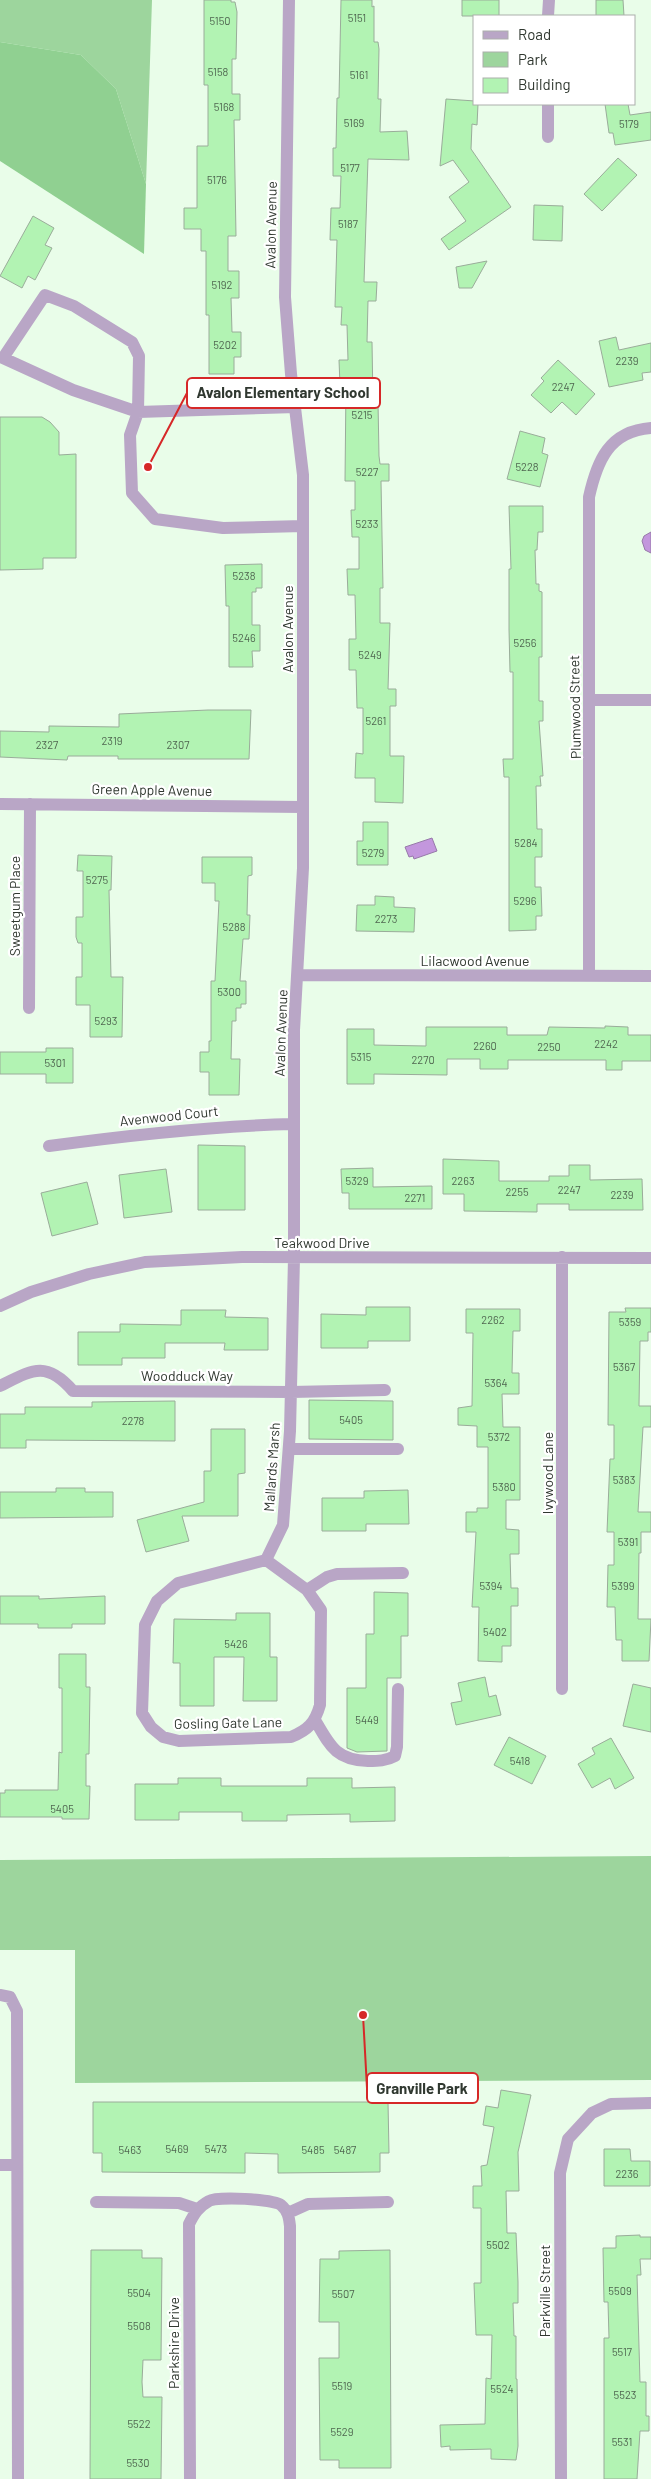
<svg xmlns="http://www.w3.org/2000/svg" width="651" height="2479" viewBox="0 0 651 2479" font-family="Barlow,sans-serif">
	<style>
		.green { fill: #9dd59d }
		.forest { fill: #90d091 }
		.water { fill: #c397dd; stroke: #977aa9 }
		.building { fill: #b2f3b3; stroke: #9aac9a }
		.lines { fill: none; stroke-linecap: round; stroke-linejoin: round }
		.minor { stroke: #b9a6c6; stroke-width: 12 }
		.labels { text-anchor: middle; stroke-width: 4.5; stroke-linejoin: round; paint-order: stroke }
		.number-label { font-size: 11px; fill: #506751 }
		.street-label { font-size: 14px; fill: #303830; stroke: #fff }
		.leader { fill: none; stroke: #d62828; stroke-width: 2 }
		.callout-dot { fill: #d62828; stroke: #fff; stroke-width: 2 }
		.callout { fill: #fff; stroke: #d62828; stroke-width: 2 }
		.callout-label { font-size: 15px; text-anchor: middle; font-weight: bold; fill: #303830 }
	</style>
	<rect width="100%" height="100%" fill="#e9fde9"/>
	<path class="green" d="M0,0h152l-6,184 -30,-95 -35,-34 -81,-13z
		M651,1856v224l-576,3v-133h-75v-90z"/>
	<path class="forest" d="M0,42l81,13 35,34 30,95 -2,70 -144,-93z"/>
	<path class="water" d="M651,532v21l-6,-3 -3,-9 2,-5z
		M432,838l5,13 -23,8 -1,-3 -4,1 -4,-10z"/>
	<path class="building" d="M204,0h27v2h4l2,10 -1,47h-4v35h8v26h-6l2,116h-8v35h11v27h-8l1,34h9v25h-7v17h-25v-59h-3v-64h-5v-22h-17v-21h13v-62h11v-61h-4z
		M341,0h31v7l2,-1v36h4l1,7 -1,50h3l-1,33 27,-1 2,29 -41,-1 -4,123h13l-1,19h-8l-1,41h5l1,60h5l1,54 1,8h9v17h-8l2,107h-3v35h10l-2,66h8v17h-6v50h14l-1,47 -28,-1v-24h-20l1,-25 7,1v-46h-6l-1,-38h-7v-31h7l-1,-44h-7l-1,-26h12v-32h-7l-1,-27h4v-29h-10l1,-96h-6l-1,-25h9l-1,-35h-6l1,-18h-7l2,-67h-7l1,-32h9l1,-32h-8v-28h3l1,-50h2z
		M462,0h37v16h-37z
		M596,0h27l1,16h-28z
		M446,99l29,2v3h3l-1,21 -5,-1 -1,25 40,58 -62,43 -8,-11 25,-18 -17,-24 20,-15 -16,-22 -13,6z
		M605,104h23l2,11 21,-3v28l-36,5 -2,-12h-4z
		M618,158l19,17 -35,36 -18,-17z
		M534,205l29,1 -1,35 -29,-1z
		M33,216l21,12 -9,17 7,3 -17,32 -7,-4 -6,12 -22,-12z
		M487,261l-15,27h-13l-3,-21z
		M616,337l3,13 32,-7v29l-9,1 1,7 -34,7 -10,-46z
		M558,360l37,34 -19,21 -14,-13 -11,11 -20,-18 13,-14 -3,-3z
		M0,417h42l8,5 9,10v23l17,-1v104h-33v11l-43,1z
		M520,431l25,7 -3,15 6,2 -8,32 -33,-8z
		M509,506h34v26h-5l-1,18h-2l1,34h3v7l3,1v65h-3v44h4v20h-4l4,55h-3l1,10h-5l1,43h5v28h-7v30h6l1,29h-6v14l-27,1v-154h-5l-1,-18h10v-87h-3l-1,-43v-60h2z
		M262,564v24h-6v4h-4v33h8v26h-8l1,16h-24v-61h-3l-1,-41z
		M208,710h43l-2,49h-131v-3h-50l-1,4 -67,-3v-26l49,1v-6l70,1v-13z
		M363,822h25v43h-31v-24h6z
		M78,855l34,1 -1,34h-2l2,87h12l-1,60h-32v-32h-14v-28h6v-34h-4l-2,-6v-20h7v-46h-6z
		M202,857h50v18l-4,1 -1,39h3l-1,24h-6l-3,42h6v23h-5v4h-5v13h-4l-1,38h9l-1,36h-30v-23h-9v-20h9v-11h2v-60h4l4,-80h-4v-18h-13z
		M375,896l19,1v10l21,1 -1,24 -58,-1 1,-26h18z
		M605,1026l23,1v8h23v26h-29v9h-16v-10h-98v9h-28v-10h-33v16l-73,-1v10h-27v-55h27v16l52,1v-19h81v8h40l2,-8 56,1z
		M46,1048h27v35h-27v-9h-46v-22h46z
		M198,1145l47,1v64h-47z
		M443,1159l56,2v20h50v-5h20v-11h21v15l52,-1 1,31h-74v-6h-32v8l-73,-1v-17h-21z
		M373,1168v19l59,-1v23h-83v-16h-7l-1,-24z
		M166,1169l6,43 -48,6 -5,-43z
		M87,1182l11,42 -46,12 -11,-43z
		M366,1307h44v34h-42v7h-47v-34l45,1z
		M625,1308h26v24h-3v9h-8l-1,65h12v21h-8l-5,85h13v20h-10v21h-2l-1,66h13l-2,42h-27v-21h-6l-1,-33h-8l1,-42h6v-33h-7l3,-73h4v-34h-6l1,-113h17z
		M466,1309h54v22h-7l-1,42h7v21h-17l1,33h17v73h-14v29l13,1v24h-9l1,34h7v18h-7v40h-9v16l-24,-1 1,-54h-7l4,-75h-10v-20h11v-4h11v-61h-11v-21l-19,-1v-17l14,-2 1,-73h-7z
		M181,1310h45l-1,7 43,1v32h-44l1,-7h-60v15h-43v7h-44v-33h42v-8l61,1z
		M309,1400l84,1v39l-84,-1z
		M175,1401v40l-149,-1v8h-26v-34h25v-7h67v-5z
		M211,1429h34v44l-7,1v42h-56l7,25 -43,11 -9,-32 67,-18v-31h7z
		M56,1488h29v4h28v25l-113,1v-26h56z
		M408,1490l1,34h-43v7h-44v-33h42v-7z
		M374,1592l34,1v43h-7v42h-14v73l-30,1 -10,-4v-60h19v-54h8z
		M0,1596h39v3l66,-3v28h-33v4h-34v-4h-38z
		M236,1613h34v44h7v44h-34l1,-44h-30v49h-34v-43h-7l1,-44 62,1z
		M59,1654h27v33h4l-1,67h-3v32h4l-1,33h-27v-2h-62v-24h5v-3h53l1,-38 3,1v-65h-3z
		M485,1677l4,20 7,-2 5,20 -45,10 -5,-22 11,-2 -4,-18z
		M633,1684l18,4v44l-28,-6z
		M509,1737l37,19 -14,28 -38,-19z
		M611,1738l23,40 -19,11 -5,-11 -18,10 -14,-24 17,-10 -3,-6z
		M178,1778h43v8h86v-8h45v10l43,-1v34l-45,1v-8l-63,1v6h-45v-9h-63v8h-44v-36h43z
		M501,2090l30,5 -13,57 1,39h-13l1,42h9l2,49v21h-5l1,33h2v43h1l1,67 -2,14 -25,-1v-10l-41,1v-4l-9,1 -1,-22 45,-1 1,-46 5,1 1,-44h-16l-2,-52h7v-75h-8v-22h9l-1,-20 6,-1 7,-38 -11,-2 3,-19 12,2z
		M93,2102h295l1,51h-9v19l-102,1v-19l-33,-1v20l-143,-1v-19h-9z
		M604,2149h26l1,12h19v25h-46z
		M640,2235v2h11v22h-11l1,16h-4l3,107h6v34h3v15h-9l-3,48h-33v-141h5l-1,-36h-4l-1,-54h13v-12z
		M91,2250h51v8h20l-1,102h-18l-1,22 1,15h19l-1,82h-71z
		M390,2250l1,218h-52v-8h-19l-1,-102h20v-36h-20l1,-63h19v-8z"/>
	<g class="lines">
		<path class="minor" d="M548,16l1,-16
			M548,137v-33
			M45,295l29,11 58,36 7,14 -1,56 -65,-22 -70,-32z
			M296,407l-158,5 -8,23 2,58 23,26 68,9 80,-2
			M590,700h61
			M0,804l303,3
			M298,975l353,1
			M589,976v-479c8,-36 20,-66 62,-69
			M29,1008l1,-204
			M49,1146c81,-11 162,-20 244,-22
			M0,1306l31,-14 58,-18 56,-12 97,-5 409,1
			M0,1386c32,-16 46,-26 73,5l218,1 94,-2
			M289,1449h109
			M266,1560l41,30 14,20 -1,95c-5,18 -12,25 -29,32l-112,4 -16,-4 -12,-10 -9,-14 3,-88 12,-24 21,-18 88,-23 17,-35 7,-94 4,-173v-228l9,-162v-393l-12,-101 -6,-77 4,-297
			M307,1590l20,-13 10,-3 66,-1
			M562,1689v-432
			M315,1720c15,26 21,40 53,41 10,0 18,0 27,-5l2,-9 1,-58
			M0,1995l10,2 7,14 1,468
			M0,2165h17
			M96,2202l83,1 18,6
			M288,2213l20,-9 80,-2
			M190,2479l-1,-255c5,-10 9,-17 20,-23 8,-5 64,-2 72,4 7,6 8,12 9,21v253
			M561,2479l-1,-306 8,-34 24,-26 19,-9 40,-1"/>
	</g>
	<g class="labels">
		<g class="number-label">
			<text x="357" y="22">5151</text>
			<text x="220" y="25">5150</text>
			<text x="218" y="76">5158</text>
			<text x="359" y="79">5161</text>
			<text x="224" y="111">5168</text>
			<text x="354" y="127">5169</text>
			<text x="629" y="128">5179</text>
			<text x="350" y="172">5177</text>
			<text x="217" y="184">5176</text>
			<text x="348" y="228">5187</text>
			<text x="222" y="289">5192</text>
			<text x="225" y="349">5202</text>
			<text x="627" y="365">2239</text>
			<text x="563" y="391">2247</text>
			<text x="362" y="419">5215</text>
			<text x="527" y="471">5228</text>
			<text x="367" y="476">5227</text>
			<text x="367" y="528">5233</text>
			<text x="244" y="580">5238</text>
			<text x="244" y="642">5246</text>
			<text x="525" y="647">5256</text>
			<text x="370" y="659">5249</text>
			<text x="376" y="725">5261</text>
			<text x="112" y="745">2319</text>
			<text x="47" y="749">2327</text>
			<text x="178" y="749">2307</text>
			<text x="526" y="847">5284</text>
			<text x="373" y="857">5279</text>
			<text x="97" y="884">5275</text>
			<text x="525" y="905">5296</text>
			<text x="386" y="923">2273</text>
			<text x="234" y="931">5288</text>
			<text x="229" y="996">5300</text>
			<text x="106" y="1025">5293</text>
			<text x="606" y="1048">2242</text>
			<text x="485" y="1050">2260</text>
			<text x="549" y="1051">2250</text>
			<text x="361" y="1061">5315</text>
			<text x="423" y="1064">2270</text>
			<text x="55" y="1067">5301</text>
			<text x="357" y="1185">5329</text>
			<text x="463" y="1185">2263</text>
			<text x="569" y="1194">2247</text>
			<text x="517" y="1196">2255</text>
			<text x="622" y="1199">2239</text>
			<text x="415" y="1202">2271</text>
			<text x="493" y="1324">2262</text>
			<text x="630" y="1326">5359</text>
			<text x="624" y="1371">5367</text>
			<text x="496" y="1387">5364</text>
			<text x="351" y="1424">5405</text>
			<text x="133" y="1425">2278</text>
			<text x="499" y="1441">5372</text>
			<text x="624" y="1484">5383</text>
			<text x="504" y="1491">5380</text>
			<text x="628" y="1546">5391</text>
			<text x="491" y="1590">5394</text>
			<text x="623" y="1590">5399</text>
			<text x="495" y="1636">5402</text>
			<text x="236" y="1648">5426</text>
			<text x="367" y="1724">5449</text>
			<text x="520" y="1765">5418</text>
			<text x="62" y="1813">5405</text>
			<text x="177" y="2153">5469</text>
			<text x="216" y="2153">5473</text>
			<text x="130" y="2154">5463</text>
			<text x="313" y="2154">5485</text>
			<text x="345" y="2154">5487</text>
			<text x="627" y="2178">2236</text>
			<text x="498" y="2249">5502</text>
			<text x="620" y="2295">5509</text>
			<text x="139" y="2297">5504</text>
			<text x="343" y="2298">5507</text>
			<text x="139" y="2330">5508</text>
			<text x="622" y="2356">5517</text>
			<text x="342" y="2390">5519</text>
			<text x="502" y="2393">5524</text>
			<text x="625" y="2399">5523</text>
			<text x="139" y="2428">5522</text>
			<text x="342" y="2436">5529</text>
			<text x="622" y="2446">5531</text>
			<text x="138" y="2467">5530</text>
		</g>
		<g class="street-label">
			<text transform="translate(271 225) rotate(-89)" y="5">Avalon Avenue</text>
			<text transform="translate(288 629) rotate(-90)" y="5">Avalon Avenue</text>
			<text transform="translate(575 707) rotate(-91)" y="5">Plumwood Street</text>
			<text transform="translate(152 790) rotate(1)" y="5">Green Apple Avenue</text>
			<text transform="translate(15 906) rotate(-90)" y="5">Sweetgum Place</text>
			<text x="475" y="966">Lilacwood Avenue</text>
			<text transform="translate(281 1033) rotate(-88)" y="5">Avalon Avenue</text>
			<text transform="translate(169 1116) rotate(-6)" y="5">Avenwood Court</text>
			<text x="322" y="1248">Teakwood Drive</text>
			<text x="187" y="1381">Woodduck Way</text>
			<text transform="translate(272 1467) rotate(-86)" y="5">Mallards Marsh</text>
			<text transform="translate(548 1473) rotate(-90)" y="5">Ivywood Lane</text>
			<text transform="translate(228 1723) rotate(-1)" y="5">Gosling Gate Lane</text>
			<text transform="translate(545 2291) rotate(-90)" y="5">Parkville Street</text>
			<text transform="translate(174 2343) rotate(-90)" y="5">Parkshire Drive</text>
		</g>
	</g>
	<path class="leader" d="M148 467L187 393M363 2015L367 2088"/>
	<g class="callout-dot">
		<circle cx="148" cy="467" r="5"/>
		<circle cx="363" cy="2015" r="5"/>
	</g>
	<g class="callout">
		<rect x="187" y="378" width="193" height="30" rx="5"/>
		<rect x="367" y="2073" width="111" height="30" rx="5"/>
	</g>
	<g class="callout-label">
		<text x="283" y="398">Avalon Elementary School</text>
		<text x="422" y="2094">Granville Park</text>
	</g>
	<rect x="473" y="15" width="162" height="90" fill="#ffffff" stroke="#acafac"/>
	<rect x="483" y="31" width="25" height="8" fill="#b9a6c6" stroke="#acafac"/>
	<text x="518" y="40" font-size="15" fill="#303830">Road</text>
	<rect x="483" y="52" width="25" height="15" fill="#9dd59d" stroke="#acafac"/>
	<text x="518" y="65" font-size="15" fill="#303830">Park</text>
	<rect x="483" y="78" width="25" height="15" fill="#b2f3b3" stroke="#acafac"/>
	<text x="518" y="90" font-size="15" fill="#303830">Building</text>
</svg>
